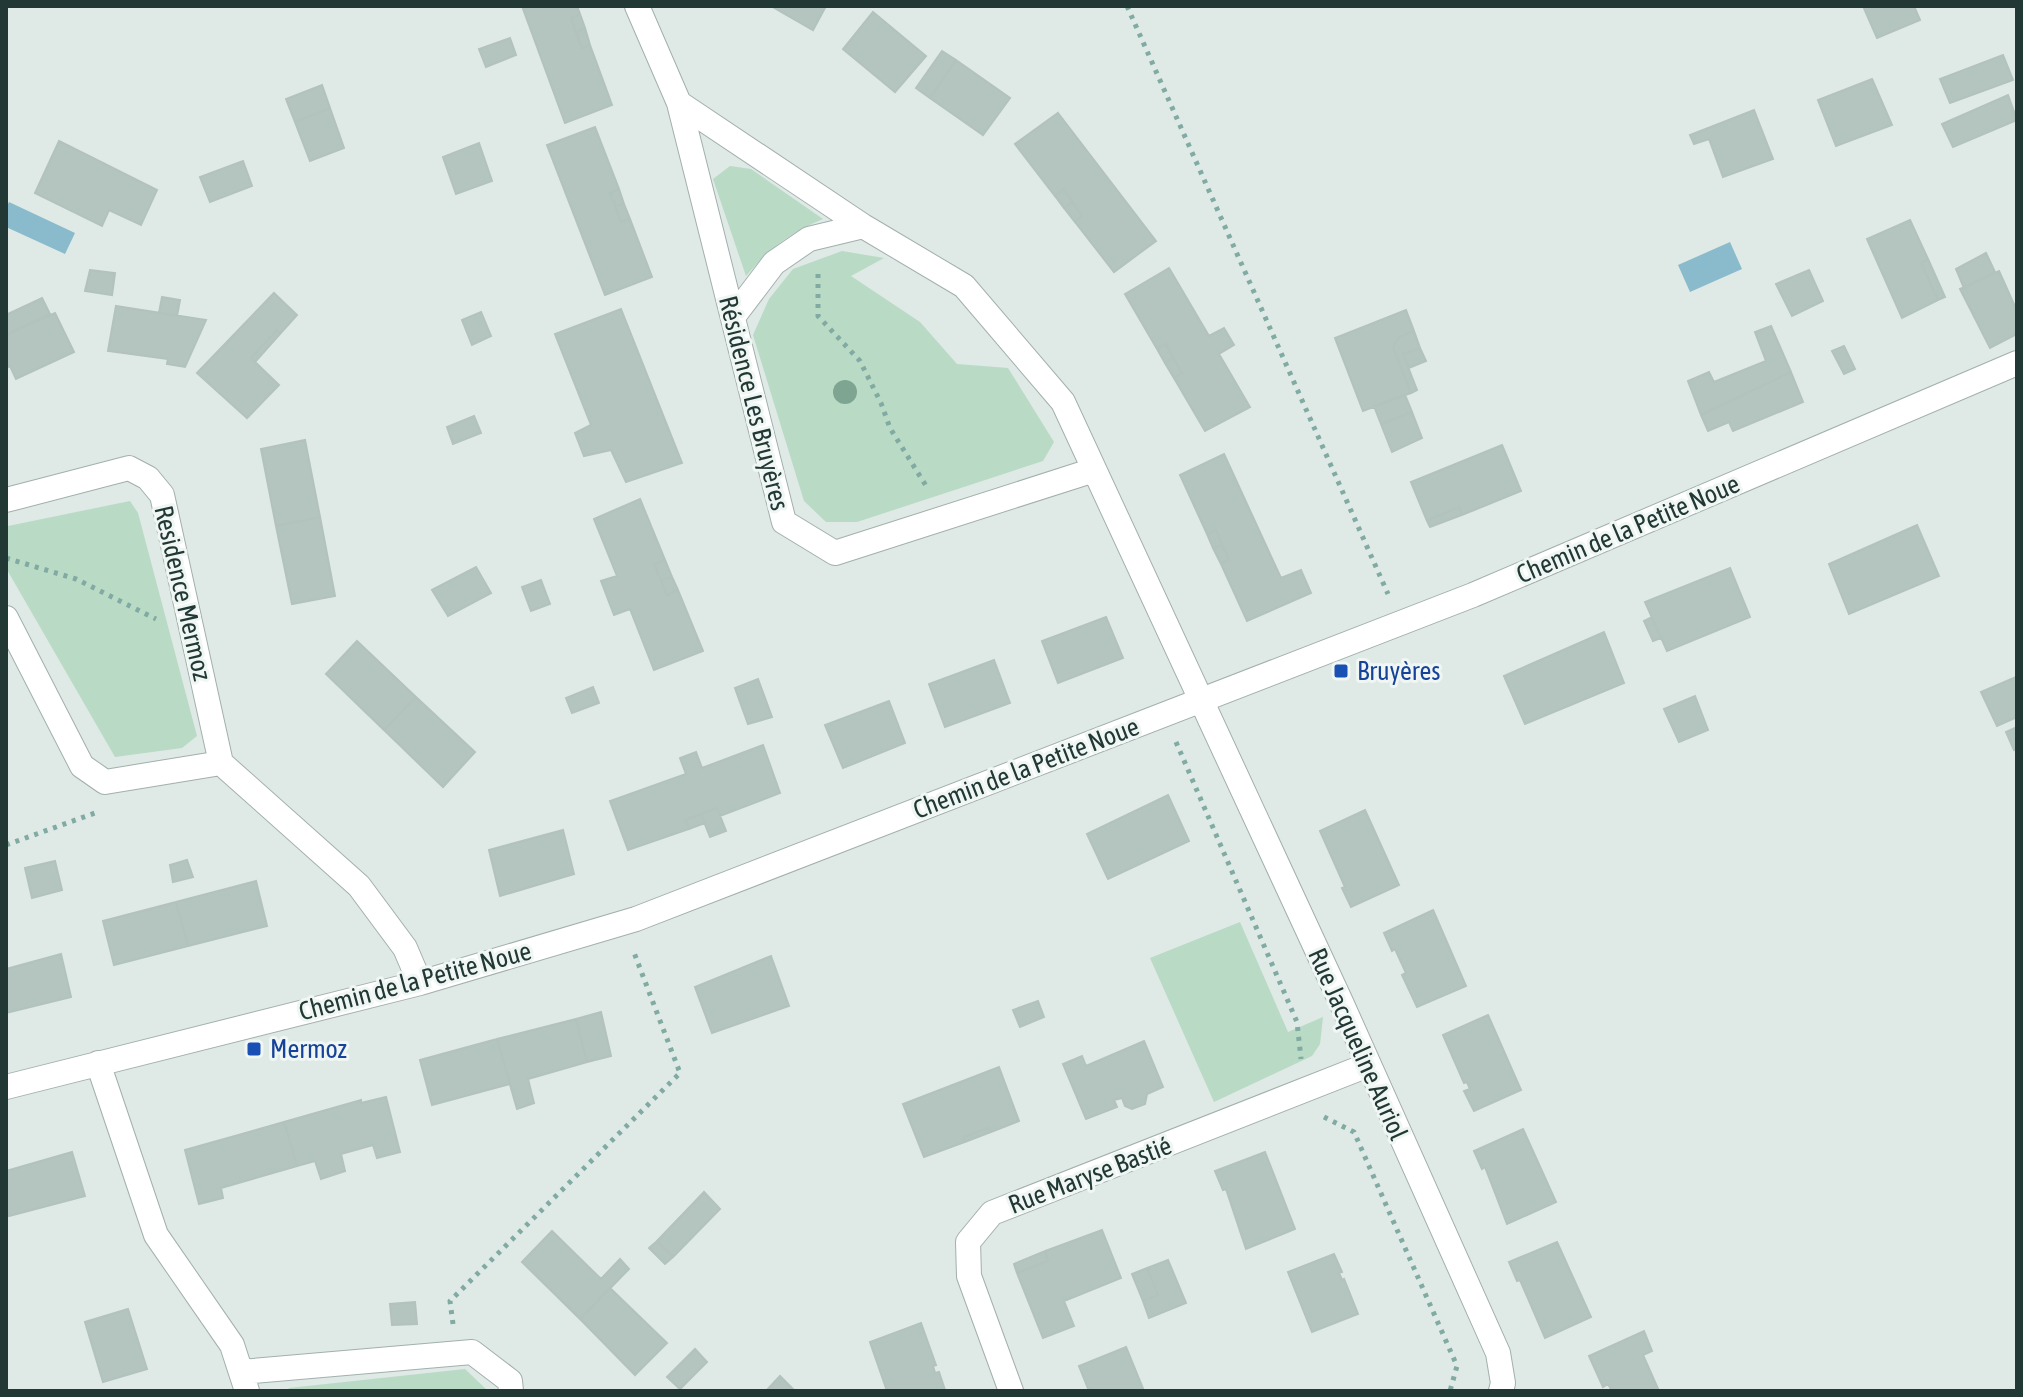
<svg xmlns="http://www.w3.org/2000/svg" width="2023" height="1397" viewBox="0 0 2023 1397" font-family="'Asap Condensed',sans-serif">
	<style>
		.green { fill: #b9dac5 }
		.water { fill: #89bbcc }
		.building { fill: #b4c4bf; stroke: #b2c2bd; stroke-width: 2 }
		.lines { fill: none; stroke-linecap: round; stroke-linejoin: round }
		.minor-casing { stroke: #a2b0ad; stroke-width: 26 }
		.path { stroke: #81aba2; stroke-width: 5; stroke-dasharray: 4 6; stroke-linecap: butt }
		.minor { stroke: #fff; stroke-width: 24 }
		.tree { fill: #7ea591 }
		.transit-dot { fill: #1a4fb4; stroke: #eff6f3; stroke-width: 3 }
		.labels { text-anchor: middle; stroke-width: 6; stroke-linejoin: round; paint-order: stroke }
		.street-label { font-size: 26px; fill: #213834; stroke: #eff6f3 }
		.transit-label { font-size: 26px; fill: #164399; stroke: #eff6f3; text-anchor: start }
	</style>
	<rect width="100%" height="100%" fill="#dfe9e6"/>
	<path class="green" d="M730,166l21,3 72,50c-35,15 -52,28 -77,57l-33,-97z
		M842,251l42,7 -33,18 69,46 37,42 51,4 46,74 -11,19 -186,61h-31l-22,-21 -51,-166 16,-36 24,-30z
		M130,501l8,12 59,223 -15,12 -67,9 -109,-189v-37l2,-5z
		M1240,922l48,110 35,-15 -3,27 -8,12 -98,46 -64,-144z
		M465,1369l23,22h-201l2,-3z"/>
	<path class="water" d="M9,202l66,31 -10,21 -59,-27v-19z
		M1730,242l12,27 -52,23 -12,-27z"/>
	<path class="building" d="M522,6h55l3,8 -9,4 11,30 8,-3 22,60 -47,18z
		M771,6h55l-13,24z
		M1863,6h51l6,14 -43,18z
		M873,12l53,44 -31,36 -52,-43z
		M580,14l5,14 -9,4 -5,-14z
		M585,28l5,17 -8,3 -6,-16z
		M510,38l6,17 -30,12 -7,-18z
		M942,51l14,9 -26,38 -14,-10z
		M2003,55l10,25 -63,23 -10,-24z
		M956,60l54,38 -27,37 -53,-37z
		M1872,79l20,46 -56,21 -18,-46z
		M322,85l8,23 -35,14 -9,-23z
		M2008,95l9,25 -64,27 -11,-23z
		M330,108l14,40 -34,13 -15,-39z
		M1754,110l19,49 -50,18 -14,-38 -15,5 -4,-9z
		M1058,113l98,128 -42,31 -39,-50 7,-6 -18,-27 -9,7 -40,-52z
		M595,127l24,62 -9,4 11,29 9,-3 22,58 -47,18 -58,-150z
		M59,141l98,49 -16,35 -32,-15 -7,16 -67,-33z
		M479,143l13,38 -36,13 -13,-37z
		M243,161l9,25 -42,16 -10,-25z
		M619,189l5,15 -8,2 -6,-13z
		M1064,189l8,13 -8,6 -9,-12z
		M1072,202l10,14 -7,6 -11,-14z
		M624,204l6,15 -9,3 -5,-16z
		M1910,220l18,39 -7,4 17,37 -36,18 -35,-79z
		M1986,253l9,19 -31,16 -8,-19z
		M1928,259l17,38 -7,3 -17,-37z
		M1169,268l40,68 15,-8 10,17 -15,9 31,53 -45,24 -31,-53 8,-5 -16,-29 -9,5 -32,-55z
		M90,270l25,3 -3,22 -27,-4z
		M1809,270l14,31 -31,15 -16,-32z
		M1999,271l18,40v23l-27,14 -30,-59z
		M274,293l23,22 -17,19 -3,-4 -26,28 28,27 -32,33 -50,-45z
		M162,297l18,3 -3,16 -18,-3z
		M42,298l8,16 -44,21v-20z
		M116,306l90,14 -21,47 -18,-3 1,-5 -60,-8z
		M621,309l61,154 -56,19 -15,-32 -27,6 -9,-23 16,-8 -36,-91z
		M1406,310l8,21 -15,6 -6,10 18,46 -48,18 -28,-73z
		M481,312l10,24 -19,9 -10,-25z
		M55,313l19,39 -58,27 -6,-13 -4,2v-33z
		M1771,326l20,46 -90,43 -13,-34 21,-9 5,10 52,-21 -11,-29z
		M277,330l3,4 -25,28 -4,-4z
		M1414,331l6,17 -17,6 14,36 -6,3 -18,-46 6,-10z
		M1166,344l7,14 -8,5 -8,-14z
		M1844,346l11,23 -11,5 -12,-23z
		M1420,348l6,13 -17,7 -6,-14z
		M1173,358l9,15 -8,5 -9,-15z
		M1791,372l12,30 -70,29 -4,-9 -21,9 -7,-16z
		M1405,395l7,17 -31,12 -7,-18z
		M1412,412l10,26 -30,14 -11,-28z
		M474,416l7,17 -28,11 -6,-17z
		M305,440l15,77 -44,9 -15,-77z
		M1502,445l19,46 -59,24 -3,-8 -32,14 -16,-39z
		M1224,454l57,124 20,-8 10,23 -64,28 -26,-57 8,-4 -13,-30 -9,4 -27,-59z
		M640,499l25,61 -11,4 7,16 6,15 11,-5 25,61 -49,19 -24,-61 -16,6 -13,-34 16,-5 -23,-57z
		M1459,507l3,8 -32,12 -3,-6z
		M320,517l15,79 -43,8 -16,-78z
		M1917,525l22,51 -90,38 -20,-50z
		M1216,530l6,15 -9,3 -6,-14z
		M1222,545l7,15 -8,4 -8,-16z
		M665,560l7,17 -11,3 -7,-16z
		M476,567l15,26 -43,23 -16,-26z
		M1730,568l20,49 -83,34 -22,-49z
		M672,577l6,13 -11,5 -6,-15z
		M541,580l9,24 -19,7 -9,-24z
		M1106,617l17,41 -65,25 -16,-42z
		M1652,617l9,21 -8,3 -9,-20z
		M1604,632l20,51 -99,41 -21,-48z
		M357,641l59,56 -32,33 -58,-56z
		M994,660l16,43 -65,24 -16,-43z
		M2016,677l1,40 -20,9 -16,-34z
		M758,679l14,38 -24,7 -13,-36z
		M593,687l6,16 -27,10 -6,-15z
		M1695,696l13,34 -29,12 -15,-33z
		M416,697l59,55 -32,35 -59,-57z
		M889,701l16,42 -62,25 -18,-43z
		M2017,727v22l-3,1 -8,-18z
		M763,745l17,48 -60,23 -3,-8 -32,12 4,9 -61,21 -18,-49 76,-27 -6,-16 16,-6 6,16z
		M1168,795l21,46 -81,38 -21,-45z
		M717,808l9,23 -16,6 -9,-23z
		M1365,810l34,75 -48,22 -9,-19 3,-1 -25,-56z
		M701,814l4,9 -16,6 -4,-9z
		M563,830l11,44 -74,22 -11,-46z
		M187,860l6,17 -20,5 -3,-17z
		M55,861l7,29 -30,8 -7,-30z
		M256,881l11,45 -79,20 -12,-44z
		M176,902l12,44 -74,19 -11,-44z
		M1433,910l33,76 -49,21 -15,-32 4,-2 -11,-24 -3,2 -8,-18z
		M61,954l10,43 -65,16v-44z
		M771,956l18,50 -77,27 -17,-46z
		M1038,1001l6,16 -24,10 -7,-17z
		M601,1012l10,44 -24,6 -11,-43z
		M1488,1015l33,75 -47,21 -10,-20 6,-2 -3,-7 -3,1 -21,-48z
		M576,1019l11,43 -59,17 6,24 -17,6 -20,-70z
		M497,1039l13,45 -78,21 -12,-45z
		M1144,1041l19,46 -16,7 -2,10 -13,5 -7,-3 -3,-8 -8,2 3,7 -31,12 -23,-55 19,-8 4,10z
		M999,1067l20,54 -28,11 -2,-4 -26,9 2,5 -41,15 -21,-53z
		M386,1097l14,55 -23,6 -4,-13 -32,9 4,17 -24,8 -6,-18 -18,5 -13,-44 77,-22v3z
		M284,1122l13,44 -76,22 2,10 -24,6 -14,-54z
		M989,1128l2,4 -26,10 -2,-5z
		M1523,1129l33,73 -49,22 -22,-57 -3,2 -8,-18z
		M72,1152l13,44 -76,20 -3,-9v-36z
		M1265,1152l30,77 -49,20 -20,-60 -3,1 -8,-19z
		M704,1192l16,17 -47,48 -16,-16z
		M1102,1230l19,48 -57,23 10,25 -31,12 -26,-65 31,-12 -3,-10z
		M552,1231l49,48 19,-20 9,10 -49,50 -58,-57z
		M657,1241l16,16 -8,7 -16,-16z
		M1557,1242l34,75 -46,21 -25,-58 -3,1 -8,-19z
		M1045,1251l3,10 -31,12 -3,-9z
		M1334,1254l8,18 -3,1 3,7 2,-1 14,35 -46,18 -24,-60z
		M1168,1260l18,43 -37,15 -6,-17 15,-6 -11,-27z
		M1147,1268l11,27 -15,6 -11,-27z
		M610,1288l57,55 -32,32 -55,-56z
		M415,1302l2,22 -25,1 -2,-21z
		M128,1309l19,60 -44,13 -18,-60z
		M921,1323l15,42 -3,1 2,7 4,-1 6,18 3,1h-61l-17,-49z
		M1644,1331l8,20 -9,4 16,36h-47l-4,-7 -5,3 -14,-31z
		M1126,1347l18,44h-55l-10,-25z
		M695,1349l12,13 -27,27 -13,-12z
		M780,1376l14,14 -28,1z"/>
	<g class="lines">
		<g class="minor-casing">
			<path id="minor" d="M637,6l42,97 105,419 51,31 259,-83
				M679,103l184,123 101,60 99,116 278,600 157,351 5,30 -2,8
				M733,317l41,-54 35,-24 54,-13
				M6,500l123,-32 19,10 14,17 59,268 138,123 46,62 15,35
				M6,618l76,148 23,16 116,-19
				M98,1063l58,172 76,110 15,46
				M6,1087l414,-104 216,-64 837,-324 544,-232
				M241,1372l231,-20 38,29 1,10
				M1011,1391l-42,-115 -1,-34 24,-29 376,-148"/>
		</g>
		<path class="path" d="M1127,6l261,588
			M818,274v42l42,45 21,42 9,25 38,61
			M6,558l70,21 80,40
			M1176,742l121,280 4,37
			M6,845l89,-32
			M1324,1117l30,15 103,234 -7,25
			M453,1324l-3,-23 230,-228 -47,-123"/>
		<use href="#minor" class="minor"/>
	</g>
	<circle class="tree" cx="845" cy="392" r="12"/>
	<g class="transit-dot">
		<rect x="1333" y="663" width="16" height="16" rx="4"/>
		<rect x="246" y="1041" width="16" height="16" rx="4"/>
	</g>
	<g class="labels">
		<g class="street-label">
			<text transform="translate(754 403) rotate(76)" y="9">Résidence Les Bruyères</text>
			<text transform="translate(1628 529) rotate(-23)" y="9">Chemin de la Petite Noue</text>
			<text transform="translate(183 593) rotate(77)" y="9">Residence Mermoz</text>
			<text transform="translate(1026 768) rotate(-21)" y="9">Chemin de la Petite Noue</text>
			<text transform="translate(415 981) rotate(-15)" y="9">Chemin de la Petite Noue</text>
			<text transform="translate(1358 1044) rotate(66)" y="9">Rue Jacqueline Auriol</text>
			<text transform="translate(1090 1175) rotate(-21)" y="9">Rue Maryse Bastié</text>
		</g>
		<g class="transit-label">
			<text x="1357" y="680">Bruyères</text>
			<text x="270" y="1058">Mermoz</text>
		</g>
	</g>
	<rect width="2023" height="1397" fill="none" stroke="#213834" stroke-width="16"/>
</svg>
